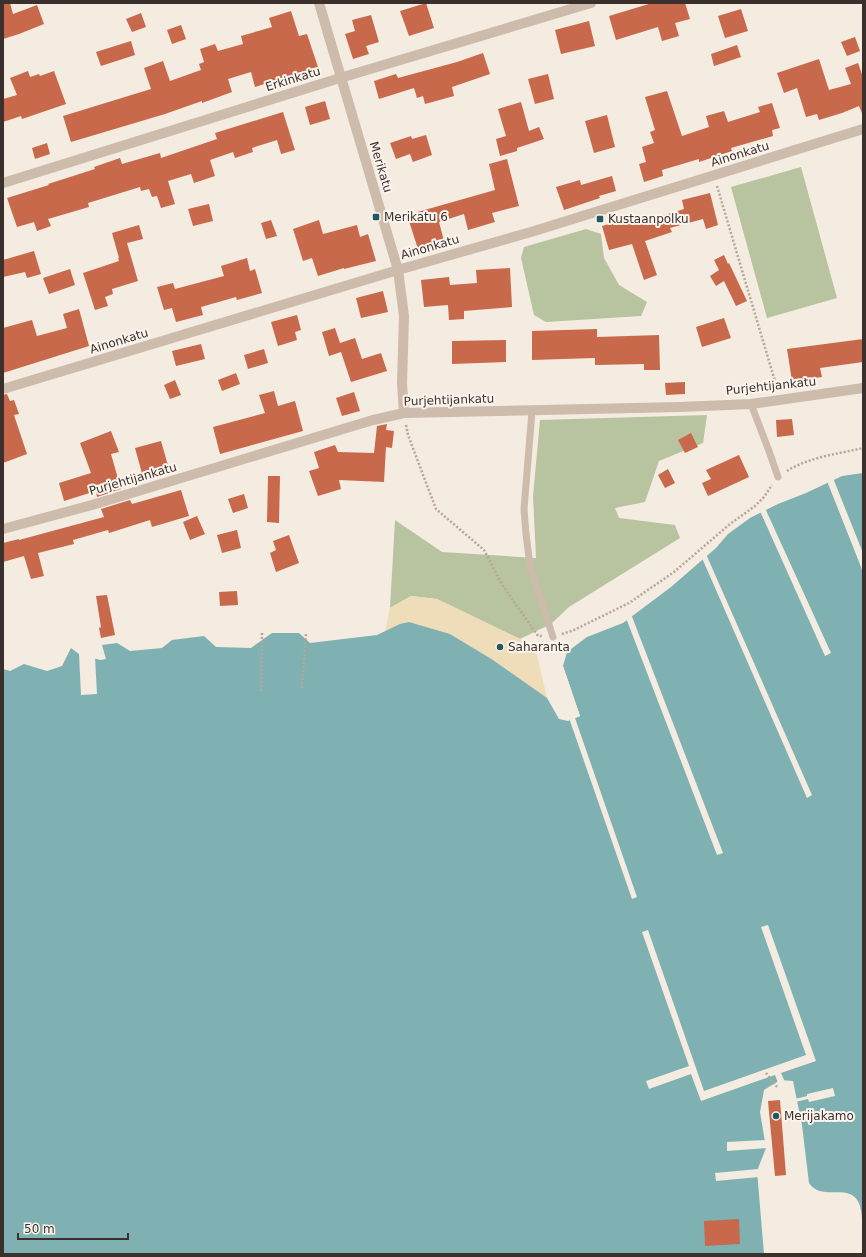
<svg xmlns="http://www.w3.org/2000/svg" width="866" height="1257" viewBox="0 0 866 1257" font-family="'DejaVu Sans',sans-serif">
	<style>
		.green { fill: #b8c4a0 }
		.sand { fill: #efdcb8 }
		.water { fill: #7fb0b2 }
		.pier { fill: #f4ebe1 }
		.building { fill: #c8694b }
		.lines { fill: none; stroke-linecap: round; stroke-linejoin: round }
		.path { stroke: #b9a596; stroke-width: 2.5; stroke-dasharray: 2 2; stroke-linecap: butt }
		.lane { stroke: #cdbbac; stroke-width: 7 }
		.street { stroke: #cdbbac; stroke-width: 10 }
		.poi-dot { fill: #1f5a5e; stroke: #fbf5ee; stroke-width: 1.5 }
		.labels { text-anchor: middle; stroke-width: 4; stroke-linejoin: round; paint-order: stroke }
		.street-label { font-size: 12px; fill: #3b302b; stroke: #fbf5ee }
		.poi-label { font-size: 12px; fill: #3b302b; stroke: #fbf5ee; text-anchor: start }
	</style>
	<rect width="100%" height="100%" fill="#f4ebe1"/>
	<path class="green" d="M801,167l36,131 -70,20 -36,-131z
		M586,229l15,5 3,24 15,27 28,17 -6,14 -95,6 -12,-7 -13,-57 3,-11z
		M707,415l-4,28 -44,18 -14,41 -30,6 4,10 56,7 5,13 -111,69 -18,17 -31,15 -83,-40 -26,-3 -21,12 5,-88 47,32 94,6 -3,-62 7,-76z"/>
	<path class="sand" d="M411,596l26,3 83,40 17,16 10,43 -54,-38 -43,-26 -41,-12 -24,10 5,-24z"/>
	<path class="water" d="M863,473v755c-1,-7 -1,-15 -3,-22 -8,-26 -38,-3 -51,-23l-7,-58 -9,-44 -13,-1 -16,10 -4,22 6,36 -9,23 7,83h-761v-585l7,2 14,-7 23,7 15,-5 9,-18 8,6 21,6 6,-1 -4,-14 15,-2 13,8 32,-3 10,-8 32,-4 12,11 35,1 21,-15h27l11,10 67,-8 23,-11 9,-2 41,12 43,26 54,38 12,21 9,2 12,-5 -17,-50 4,-14 20,-15 36,-14 48,-36 45,-39 12,-14 22,-16 28,-14 28,-11 36,-17z"/>
	<path class="pier" d="M833,478l30,75v19l-36,-91z
		M765,508l66,145 -6,3 -65,-145z
		M706,554l106,241 -5,3 -105,-240z
		M631,614l92,239 -6,2 -91,-237z
		M79,654h6l10,3 2,37 -16,1z
		M561,666h2l17,50 -5,2 62,179 -5,2 -63,-181 9,-3z
		M768,925l48,136 -35,12 4,9h-5l-2,1 -3,-8 -74,26 -10,-27 -42,15 -3,-8 43,-15 -47,-134 6,-2 56,161 102,-36 -45,-128z
		M833,1088l2,8 -26,6 -1,-3 -13,3v-3l12,-3v-2z
		M766,1140l1,8 -40,3v-9z
		M758,1169l1,8 -43,4 -1,-8z"/>
	<path class="building" d="M3,3h7l3,11 24,-9 7,19 -25,10 -16,5z
		M426,3l8,25 -25,8 -9,-25z
		M652,3h33l5,16 -15,4 4,13 -17,5 -4,-14 -42,13 -7,-24z
		M741,9l7,22 -23,7 -7,-22z
		M291,11l8,25 8,-2 11,33 -63,20 -4,-15 -23,7 4,13 -30,11v-2l-37,13 -94,28 -8,-26 88,-27 -7,-21 19,-7 7,20 31,-11 -2,-6 5,-2 -4,-13 15,-5 3,7 25,-7 -2,-8 31,-9 -3,-9z
		M141,13l5,14 -14,5 -6,-13z
		M371,15l8,27 -13,4 3,8 -16,5 -8,-25 10,-3 -3,-11z
		M589,21l6,25 -34,8 -6,-24z
		M181,25l5,14 -14,5 -5,-14z
		M855,37l5,14 -13,5 -6,-14z
		M131,41l4,14 -34,11 -5,-14z
		M737,45l4,12 -27,9 -3,-12z
		M483,53l7,21 -38,13 2,9 -29,8 -2,-8 -6,2 -3,-10 -35,11 -5,-18 22,-7 2,4 59,-16z
		M819,59l10,31 22,-6 -6,-16 13,-5 5,14v35l-1,1 -3,-7 -17,7 -23,7 -2,-6 -11,3 -9,-29 -13,5 -7,-20z
		M28,71l2,6 9,-3 1,2 14,-5 12,33 -44,15 -1,-3 -18,6v-23l14,-4 -7,-17z
		M548,74l6,25 -19,5 -7,-25z
		M667,91l15,45 27,-9 -3,-11 18,-5 4,11 32,-10 -2,-5 14,-4 8,25 -8,2 1,6 -42,12 1,3 -33,11v-3l-37,11 1,6 -19,6 -5,-18 7,-2 -4,-15 12,-4 -4,-11 5,-2 -10,-33z
		M325,101l5,18 -20,6 -5,-18z
		M521,102l8,29 10,-4 5,12 -27,9v3l-17,5 -4,-17 10,-3 -8,-27z
		M283,112l12,38 -14,4 -4,-14 -25,8 1,4 -18,6 -2,-6 -23,8 5,16 -21,7 -3,-9 -23,7 7,23 -14,4 -4,-12 -5,1 -3,-8 -8,2 -1,-4 -52,16 1,4 -41,12 3,7 -14,5 -3,-9 -17,5 -10,-29 42,-13 -1,-1 47,-15 -1,-2 26,-9 2,6 38,-11 1,5 56,-19 -2,-6z
		M607,115l8,32 -21,6 -9,-32z
		M426,135l6,20 -19,7 -3,-8 -14,5 -6,-16 21,-7 1,3z
		M47,143l3,11 -15,5 -3,-11z
		M507,159l12,47 -27,7 3,9 -27,8 -4,-16 -25,8 5,19 -26,8 -11,-34 88,-25 -6,-26z
		M612,176l4,15 -17,5 1,2 -36,12 -8,-23 24,-7 1,5z
		M710,193l8,32 -12,4 -3,-10 -33,9 2,4 -27,9 12,34 -13,5 -12,-36 -23,6 -7,-24 32,-9 2,7 48,-15 -2,-9z
		M209,204l4,17 -20,5 -5,-17z
		M271,220l6,16 -11,3 -5,-16z
		M319,220l4,14 34,-9 3,12 8,-3 8,27 -32,8v-1l-26,8 -6,-18 -9,3 -10,-32z
		M139,225l4,14 -16,4 11,38 -26,8 1,5 -8,3 3,9 -13,4 -12,-37 36,-12 -1,-3h1l-7,-25z
		M34,251l7,23 -14,4 -2,-6 -22,5v-17z
		M724,255l4,9 1,-1 18,38 -11,5 -12,-25 -8,5 -6,-10 9,-6 -5,-10z
		M247,258l3,13 5,-2 7,24 -25,7 -1,-3 -35,10 2,8 -27,7 -4,-14 -8,2 -7,-23 16,-4 2,6 49,-13 -3,-10z
		M510,268l2,39 -48,4v8l-15,1 -1,-15 -24,2 -3,-27 28,-3 1,8 27,-2 -1,-13z
		M70,269l5,16 -26,9 -6,-16z
		M383,291l5,21 -27,6 -5,-20z
		M79,309l10,37 -86,27v-45l29,-8 5,16 30,-8 -4,-14z
		M297,315l4,15 -6,2 2,8 -19,6 -7,-24z
		M724,318l7,20 -29,9 -6,-20z
		M335,328l5,15 15,-5 7,21 19,-6 6,18 -36,11 -10,-30 -12,4 -7,-24z
		M597,329v8l62,-2 1,35h-16v-6l-49,1v-7l-63,2v-29z
		M863,339v23l-43,6 2,9 -30,4 -5,-32z
		M506,340v22l-54,2v-23z
		M201,344l4,15 -29,7 -4,-15z
		M264,349l4,14 -20,6 -4,-14z
		M236,373l4,11 -18,7 -4,-11z
		M175,380l6,15 -11,4 -6,-14z
		M685,382v12l-19,1 -1,-12z
		M274,391l4,15 17,-5 8,30 -83,23 -7,-27 52,-14 -6,-18z
		M354,392l6,19 -18,5 -6,-18z
		M7,394l3,7 4,-1 5,14 -5,1 13,39 -24,9v-68z
		M792,419l2,16 -17,2 -1,-17z
		M387,424l-1,6 8,1 -2,17 -6,-1 -2,35 -45,-2 2,9 -23,7 -9,-25 10,-3 -5,-16 21,-7 3,7 36,1 3,-27z
		M111,431l8,21 -8,2 10,35 -24,8 -1,-6 -32,10 -5,-18 32,-10 -11,-30z
		M691,433l7,14 -13,6 -7,-13z
		M161,441l8,28 -26,8 -8,-29z
		M739,455l10,22 -41,19 -6,-13 9,-4 -5,-9z
		M668,469l7,14 -10,5 -7,-13z
		M268,476h12l-1,47 -12,-1z
		M181,490l8,26 -37,11 -2,-7 -41,13 -1,-3 -35,10 1,4 -36,9 6,23 -13,3 -7,-23 -21,6v-19l16,-4v1l85,-23 -3,-8 29,-9 2,4z
		M244,494l4,14 -15,5 -5,-14z
		M197,516l8,18 -15,6 -7,-18z
		M237,530l4,18 -19,5 -5,-18z
		M289,535l10,28 -23,9 -6,-19 6,-3 -3,-9z
		M237,591l1,14 -18,1 -1,-14z
		M107,595l8,40 -14,3 -2,-10 2,-1 -5,-31z
		M780,1100l6,75 -11,1 -7,-75z
		M739,1219l1,25 -35,2 -1,-25z"/>
	<g class="lines">
		<path class="path" d="M717,186l60,202
			M406,425l2,10 28,74 48,41 19,36 35,50h5
			M787,471c22,-14 51,-17 76,-23
			M562,634l12,-4 55,-27 45,-31 56,-48 25,-18 9,-9 8,-12
			M302,688l4,-54
			M261,691l1,-58
			M766,1073l11,14"/>
		<path class="lane" d="M751,404l18,47 9,26
			M532,411l-8,98 2,25 4,32 23,71"/>
		<path class="street" d="M319,3l79,267 6,46 -2,67 2,30
			M3,183l337,-105 251,-75
			M3,389l395,-119 133,-38 332,-103
			M3,529l89,-24 281,-85 31,-7 276,-6 71,-3 112,-16"/>
	</g>
	<g class="poi-dot">
		<rect x="372" y="213" width="8" height="8" rx="2"/>
		<rect x="596" y="215" width="8" height="8" rx="2"/>
		<circle cx="500" cy="647" r="4"/>
		<circle cx="776" cy="1116" r="4"/>
	</g>
	<g class="labels">
		<g class="street-label">
			<text transform="translate(293 79) rotate(-17)" y="4">Erkinkatu</text>
			<text transform="translate(740 154) rotate(-17)" y="4">Ainonkatu</text>
			<text transform="translate(381 167) rotate(73)" y="4">Merikatu</text>
			<text transform="translate(430 247) rotate(-16)" y="4">Ainonkatu</text>
			<text transform="translate(119 341) rotate(-17)" y="4">Ainonkatu</text>
			<text transform="translate(771 386) rotate(-6)" y="4">Purjehtijankatu</text>
			<text transform="translate(449 400) rotate(-2)" y="4">Purjehtijankatu</text>
			<text transform="translate(133 479) rotate(-16)" y="4">Purjehtijankatu</text>
		</g>
		<g class="poi-label">
			<text x="384" y="221">Merikatu 6</text>
			<text x="608" y="223">Kustaanpolku</text>
			<text x="508" y="651">Saharanta</text>
			<text x="784" y="1120">Merijakamo</text>
		</g>
	</g>
	<rect width="866" height="1257" fill="none" stroke="#3b302b" stroke-width="8"/>
	<path d="M18 1233v6h110v-6" fill="none" stroke="#3b302b" stroke-width="2"/>
	<text x="24" y="1233" font-size="12" fill="#3b302b" stroke="#fbf5ee" stroke-width="3" paint-order="stroke">50 m</text>
</svg>
